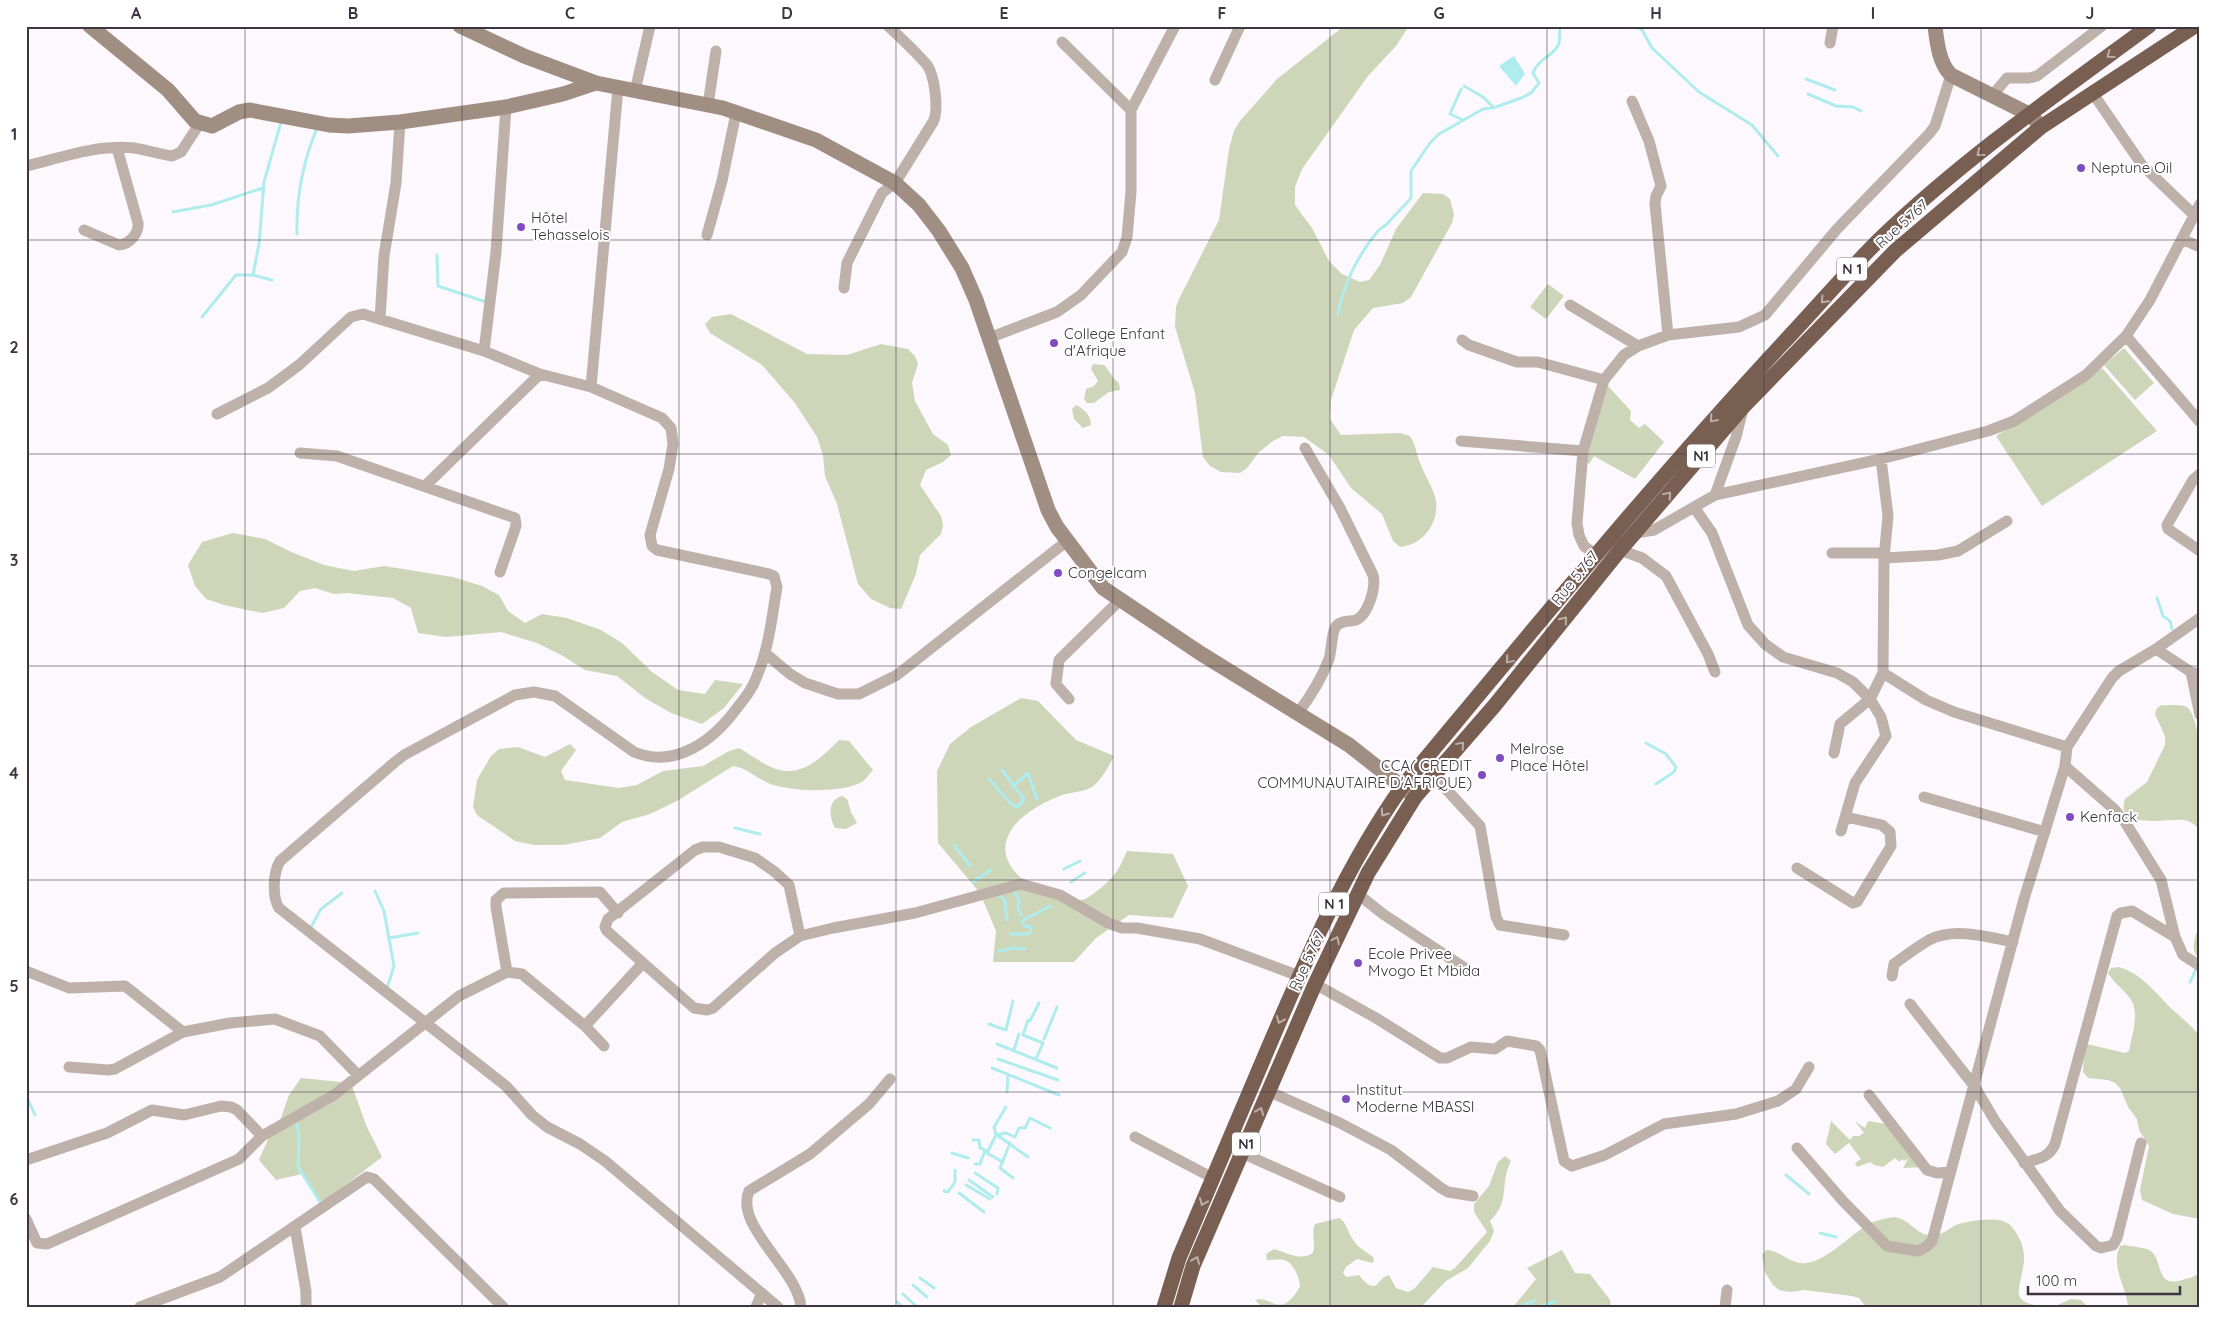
<svg xmlns="http://www.w3.org/2000/svg" width="2226" height="1333" viewBox="0 0 2226 1333" font-family="Quicksand,sans-serif">
	<style>
		.green { fill: #ced6b9 }
		.water { fill: #afeced }
		.lines { fill: none; stroke-linecap: round; stroke-linejoin: round }
		.stream { stroke: #afeced; stroke-width: 3 }
		.street { stroke: #beb1aa; stroke-width: 11 }
		.secondary { stroke: #a18e83; stroke-width: 15 }
		.highway { stroke: #795f51; stroke-width: 15 }
		.oneway { stroke: #bcafa8 }
		.grid { fill: none; stroke: #3d353f; stroke-width: 1; stroke-opacity: 0.55 }
		.poi-dot { fill: #814bc2; stroke: #fff; stroke-width: 2 }
		.labels { text-anchor: middle; stroke-width: 4; stroke-linejoin: round; paint-order: stroke }
		.shield { fill: #fff; stroke: #777279; stroke-width: 1 }
		.shield-label { font-size: 14px; font-weight: bold; fill: #3d353f }
		.poi-label { font-size: 15px; fill: #3d353f; stroke: #fff; text-anchor: start }
		.street-label { font-size: 15px; fill: #3d353f; stroke: #fff }
		.neatline { fill: none; stroke: #3d353f; stroke-width: 2 }
		.grid-label { font-size: 16px; text-anchor: middle; font-weight: bold; fill: #3d353f }
	</style>
	<rect width="100%" height="100%" fill="#fcf8fd"/>
	<path class="green" d="M1341,26h68l-13,20 -28,30 -66,93 -7,18v18l17,23 17,33 13,13 18,8 9,-2 11,-15 16,-36 27,-36 20,1 7,5 4,15 -2,9 -41,74 -8,6 -30,5 -19,22 -23,70 -1,19 11,16 59,-2 10,3c6,9 6,18 11,29 4,11 13,24 15,36 3,22 -13,44 -36,46l-7,-6 -11,-27 -31,-26 -22,-33 -25,-18 -21,-1 -10,5 -14,11 -12,16 -7,5 -19,-1 -11,-6 -7,-9 -8,-64 -20,-66 1,-20 3,-8 40,-79 10,-71 5,-18 6,-10 37,-42 62,-49z
		M1548,284l16,12 -18,23 -16,-12z
		M731,314l76,40 40,1 34,-11 27,5 7,7 3,8 -6,19 3,18 18,33 15,11 3,10 -8,7 -17,8 -6,15 21,31 2,9 -2,9 -21,21 -4,19 -15,35 -11,-1 -19,-9 -13,-15 -21,-80 -12,-28 -2,-21 -6,-18 -22,-34 -33,-38 -52,-32 -5,-9 7,-7z
		M2124,348l30,35 -19,17 -31,-35z
		M1093,364l11,1c6,6 8,13 15,18l1,7 -11,2 -15,11h-7l-3,-4 2,-10 8,-3 4,-5 -7,-12z
		M2102,368l55,63 -115,75 -46,-70z
		M1608,386l23,25 -1,9 9,8 6,-4 19,18 -29,37 -41,-23 -5,8 -6,-4z
		M1076,405c8,4 15,10 15,20l-8,3 -9,-9 -2,-10z
		M233,533l32,6 24,12 35,14 30,6 30,-5 69,11 29,9 17,9 9,16 17,12 17,-9 25,4 34,12 21,13 30,29 26,18 27,4 10,-14 28,4 -19,24 -22,16 -31,-11 -26,-15 -28,-22 -32,-6 -22,-14 -26,-13 -36,-11 -55,5 -28,-4 -7,-25 -18,-10 -46,-5 -13,1 -19,-6 -15,3 -16,17 -22,5 -38,-8 -18,-6 -11,-13 -7,-21 14,-23z
		M1021,698l17,3 38,39 38,16c-6,12 -12,23 -22,31 -8,5 -21,5 -30,8 -22,9 -50,23 -56,47 -8,34 51,66 79,57 6,-2 26,-19 29,-24 6,-7 9,-16 13,-24l46,3 15,32 -15,32 -44,-3 -33,23 -22,24h-81l3,-31 -16,-38 -42,-50 -1,-72 13,-27 21,-17z
		M2162,705c7,1 22,-2 27,4 16,22 11,93 11,121 -5,-5 -9,-9 -16,-10 -15,-2 -70,11 -59,-21l22,-17 18,-37v-9l-10,-22 2,-6z
		M839,740l10,1 24,29c-4,4 -8,11 -13,13 -22,10 -70,9 -92,0 -13,-6 -21,-15 -35,-17l-56,35 -27,13 -28,8 -22,16 -37,7h-29l-19,-4 -38,-26 -4,-8 4,-27 14,-24 8,-7 19,-2 27,10 25,-13 6,6 -15,21 4,9 54,8 18,-3 26,-14 40,-5 26,-15 10,-3c11,6 29,20 41,22 24,6 44,-15 59,-30z
		M842,796l5,3 4,13 6,11 -11,6 -11,-1c-6,-11 -8,-28 7,-32z
		M2200,920v39c-13,-10 -2,-25 0,-39z
		M2119,967c24,7 38,28 55,44 10,9 18,15 26,25v183l-27,-5 -31,-14 -2,-10 9,-44 -10,-16 -2,-11 -9,-12 -8,-19 -5,-5 -7,-3 -20,-2 -5,-6 1,-21 3,-7 38,9 4,-2c3,-17 12,-40 0,-54 -7,-9 -15,-14 -21,-24l3,-5z
		M301,1078l50,5 15,42 16,32 -60,46 -20,-29 -26,6 -17,-20 10,-23 8,-8 12,-34z
		M1831,1121l19,19 3,-4h6l5,-3 -9,-12 10,7 3,-7 18,3 39,43 -22,1 5,-9 -4,2 -2,-2 -2,3 -5,-4 -12,9 -9,-2 -4,-3 -13,5 -2,-4 6,-4 -12,-16 -14,11 -9,-10z
		M1505,1156l6,5c-12,23 0,40 -21,60l4,10 -4,10 -22,27 -22,13 -24,25 -160,1 -7,-7c18,-5 24,21 45,-13 0,-9 -7,-25 -16,-27 -6,-1 -12,0 -17,0l-1,-6 8,-5c13,4 27,12 39,4 3,-10 -2,-20 2,-29l24,-6c8,4 9,16 15,23 4,7 13,11 19,16l1,4 -2,2 -15,-4 -11,8 -3,6 3,4 13,-2c5,6 8,11 16,11l9,-9 5,-2 7,13 12,4 6,-3 19,-22 17,4 5,-3 32,-36 -13,-20v-8l15,-18 9,-24z
		M1895,1217c18,3 22,23 44,17 6,-1 11,-6 17,-9 12,-4 45,-10 54,0 9,9 15,23 14,35 -2,29 -20,43 24,47h-182l-7,-9 -7,-2 -48,-6 -14,2 -11,-2 -6,-5 -8,-13 -3,-17 4,-5c14,0 25,15 40,13 21,-2 45,-29 63,-39 8,-4 17,-6 26,-7z
		M2125,1245c8,2 21,2 27,7 11,11 4,36 30,28 7,-2 13,-3 18,-8v35h-72c-1,-19 -18,-41 -8,-61z
		M1562,1250l13,23 15,1 20,26 1,7h-98l23,-28 -9,-11z
		M2071,1299l10,1 7,7h-35z"/>
	<path class="water" d="M1514,56l11,18 -9,12 -17,-20z"/>
	<g class="lines">
		<path class="stream" d="M1637,26l5,4 10,18 47,44 53,33 26,31
			M1806,79l29,11
			M1464,86l19,11 11,11
			M1461,89l-11,25 13,6
			M1808,94l28,12 17,1 8,4
			M173,212l38,-7 52,-17
			M297,234c-1,-37 6,-72 20,-106
			M437,255l1,31 48,16
			M253,275l6,-31 5,-62 17,-60
			M1338,314c5,-29 21,-61 40,-83 2,-3 6,-4 9,-7 8,-9 16,-17 24,-26v-27l19,-28 9,-9 44,-25 13,-2 25,-9 10,-5 8,-10 -6,-10c4,-14 24,-19 26,-30 1,-5 1,-12 1,-17
			M202,317l34,-42h17l19,5
			M2157,598l6,18 7,5 2,8
			M1646,743l20,11 10,13 -2,5 -18,12
			M989,779l22,25 7,3 6,-8 -22,-29
			M1013,786l15,-13 9,26
			M735,828l25,6
			M954,845l16,21
			M1064,869l16,-8
			M973,882l18,-12
			M1071,882l14,-9
			M1013,888l6,12 -1,8 3,7
			M375,891l9,20 10,55 -7,22
			M998,893l7,8 2,19
			M310,929l11,-20 21,-16
			M1030,933l1,-6 -7,-1 -2,-5 28,-15
			M1010,934h19
			M389,938l29,-5
			M999,951l14,-3 12,1
			M2190,982l7,-15
			M1028,1020l-5,15 20,8 -7,16
			M1030,1021l9,-18
			M989,1024l17,6 7,-29
			M1044,1039l13,-32
			M997,1044l60,24
			M1014,1050l5,-16
			M998,1059l60,21
			M992,1068l67,27
			M1007,1092l1,-18
			M26,1095l9,20
			M296,1119l3,17 -1,31 24,38
			M996,1135l-2,-8 12,-20
			M997,1135l31,22
			M973,1140h6l1,8 5,2 -5,14h-5
			M1010,1143l-10,25 13,10
			M952,1153l16,5
			M1003,1162l-16,-9 9,-18 10,-2 9,4 4,-9h6l5,-10 20,10
			M975,1173l23,15 -1,6
			M1786,1175l23,19
			M969,1180l24,17
			M966,1185l24,14
			M944,1191l4,1 7,-10v-12
			M959,1193l25,19
			M1820,1233l16,4
			M920,1278l14,10
			M913,1285l14,12
			M903,1294l13,12
			M26,1301l4,6
			M897,1302l6,5
			M1523,1307v-2l11,-4
			M1539,1307l17,-6"/>
		<path class="street" d="M1062,42l69,68
			M1830,43l3,-17
			M1215,80l25,-54
			M635,91l15,-65
			M2092,92l50,73 52,50
			M1992,96l15,-18h22l8,-2 65,-50
			M1632,101l17,40 12,45 -5,10 -1,8 13,131
			M708,105l8,-54
			M26,166c34,-8 72,-22 108,-18 13,2 25,6 38,8l9,-4 19,-29
			M84,230l35,15c11,-1 20,-12 19,-22l-21,-75
			M707,235l15,-54 14,-68
			M2182,239l18,8
			M844,288l3,-25 35,-70 13,-10 38,-61c6,-11 2,-46 -6,-57 -11,-13 -26,-27 -39,-39
			M1570,305l68,41
			M380,319l4,-63 12,-73 4,-61
			M2126,336l74,86
			M989,338l68,-26 24,-17 41,-43 5,-15 4,-45v-82l44,-84
			M1462,340l7,5 48,17h21l66,18
			M484,351l12,-99 10,-145
			M591,387l27,-299
			M217,414l51,-26 31,-23 52,-48 12,-3 121,37 56,23 51,13 71,31 9,10 2,16 -4,25 -19,66 2,11 5,4 112,24 5,2 3,11c-5,29 -8,61 -20,89 -4,12 -12,22 -20,32 -24,33 -62,61 -103,44l-79,-56 -21,-4 -19,3 -111,60 -9,7 -115,99c-7,12 -8,36 -1,47l227,178 26,29 15,12 33,17 25,17 173,146
			M1461,441l122,10
			M300,453l37,3 178,62 1,8 -16,46
			M1881,459l7,57 -4,42
			M2200,474l-7,6 -26,45 1,4 32,22
			M425,486l115,-112
			M1715,495l21,-58 7,-28
			M1694,507l18,26 36,92 17,19 18,13 54,16 16,9 17,17 -30,25 -6,29
			M1636,533l18,-3 61,-35 166,-36 107,-28 26,-10 72,-46 40,-39 24,-36 50,-96
			M1620,550l22,8 24,18 42,78 7,18
			M1832,553h52
			M1596,555l-12,-9 -5,-11 -2,-12 6,-72 21,-71 20,-25 14,-9 30,-11 71,-8 26,-12 72,-86 92,-95 6,-8 16,-51
			M2156,649l35,23 9,2
			M765,653l25,21 15,9 33,11h21l38,-19 170,-134
			M2191,672l9,43
			M1883,673l43,27 28,12 113,35
			M1069,699l-13,-15 3,-24 61,-60
			M1298,713c12,-16 24,-35 31,-54 3,-10 2,-22 6,-31 4,-8 14,-6 21,-8 13,-6 20,-33 17,-45l-33,-67 -35,-60
			M2065,766l50,44 10,12 36,58 14,57 8,18 17,11
			M1434,776l46,50 16,91 4,8 64,10
			M1924,797l121,35
			M1841,831l14,-48 31,-47 -5,-19 -11,-18 13,-26 1,-115 54,-3 20,-4 49,-30
			M1797,868l56,35 4,-1 34,-56 -1,-14 -8,-7 -36,-8
			M1358,894l25,20 88,58
			M800,936l-11,-51 -14,-13 -20,-14 -36,-11h-16l-8,3 -87,69 -3,8 2,4 87,77 13,2 6,-2 62,-55 25,-17 33,-8 82,-15 106,-29 39,11 48,28 14,5h15l63,11 99,37
			M26,971l43,17 56,-2 58,46
			M507,972l-11,-65v-7l8,-7 96,-1 18,21
			M1892,976l2,-12c11,-8 23,-17 35,-24 25,-13 59,-3 84,2
			M1315,984l61,34 64,40h7l24,-11 24,2 12,-8 29,5 4,4 24,111 8,5 33,-11 59,-31 72,-10 42,-13 18,-12 13,-22
			M1910,1004l65,83 20,34 65,90 36,35 5,2 12,-3 4,-7 24,-95
			M585,1026l57,-62
			M69,1067l39,3 7,-1 68,-37 47,-9 45,-4 45,17 38,39
			M1268,1091l72,32 51,27 50,38 7,4 25,4
			M1869,1095l58,75 10,3 13,-1
			M1135,1137l78,41
			M1797,1148l46,53 44,45 31,5 8,-4 6,-6 92,-342 41,-133 2,-19 45,-69 7,-7 37,-22 44,-31
			M1242,1153l98,44
			M26,1160l81,-27 45,-23 32,5 37,-9 10,1 6,3 25,26
			M2024,1163c13,-4 25,-5 31,-19l62,-228 4,-3 11,-2 43,26
			M26,1219l11,24 10,1 192,-85 23,-23 72,-41 125,-99 48,-24 15,2 63,52 19,20
			M295,1227l11,64v16
			M140,1307l80,-30 147,-100 7,2 129,128
			M756,1307l6,-14
			M801,1307c-3,-37 -67,-81 -52,-116l61,-37 59,-50 21,-25
			M1725,1307l2,-17"/>
		<path class="secondary" d="M90,26l78,64 27,31 17,5 27,-14 11,-2 79,15 19,1 52,-4 106,-15 57,-13 33,-11
			M460,26l64,30 72,27 127,25 93,32 79,43 24,22 20,26 23,37 14,32 72,210 9,17 46,61 97,65 149,92 66,52
			M1935,26c2,17 4,37 16,49l78,39 8,8"/>
		<path class="highway" d="M1164,1307l15,-49c30,-70 60,-141 90,-212 38,-89 77,-180 133,-259 125,-150 249,-302 382,-445 33,-35 65,-73 99,-106 82,-78 175,-143 266,-210
			M1181,1307l12,-41 122,-282 53,-111 47,-76 80,-92 125,-155 123,-143 152,-156 146,-124 154,-101"/>
	</g>
	<defs><path id="oneway-chevron" d="M-2-3.5L2.5 0L-2 3.5" fill="none" stroke-width="1.6" stroke-linecap="round" stroke-linejoin="round" transform="scale(1.25)"/></defs>
	<g class="oneway">
		<use href="#oneway-chevron" transform="translate(2110 55) rotate(144)"/>
		<use href="#oneway-chevron" transform="translate(1980 153) rotate(142)"/>
		<use href="#oneway-chevron" transform="translate(1824 300) rotate(133)"/>
		<use href="#oneway-chevron" transform="translate(1713 419) rotate(131)"/>
		<use href="#oneway-chevron" transform="translate(1668 495) rotate(-50)"/>
		<use href="#oneway-chevron" transform="translate(1564 620) rotate(-51)"/>
		<use href="#oneway-chevron" transform="translate(1509 660) rotate(130)"/>
		<use href="#oneway-chevron" transform="translate(1461 745) rotate(-49)"/>
		<use href="#oneway-chevron" transform="translate(1384 813) rotate(125)"/>
		<use href="#oneway-chevron" transform="translate(1336 940) rotate(-64)"/>
		<use href="#oneway-chevron" transform="translate(1280 1020) rotate(113)"/>
		<use href="#oneway-chevron" transform="translate(1260 1111) rotate(-68)"/>
		<use href="#oneway-chevron" transform="translate(1203 1202) rotate(113)"/>
		<use href="#oneway-chevron" transform="translate(1196 1260) rotate(-68)"/>
	</g>
	<path class="grid" d="M245,26v1281M462,26v1281M679,26v1281M896,26v1281M1113,26v1281M1330,26v1281M1547,26v1281M1764,26v1281M1981,26v1281M26,240h2174M26,454h2174M26,666h2174M26,880h2174M26,1092h2174"/>
	<g class="poi-dot">
		<circle cx="2081" cy="168" r="5"/>
		<circle cx="521" cy="227" r="5"/>
		<circle cx="1054" cy="343" r="5"/>
		<circle cx="1058" cy="573" r="5"/>
		<circle cx="1500" cy="758" r="5"/>
		<circle cx="1482" cy="775" r="5"/>
		<circle cx="2070" cy="817" r="5"/>
		<circle cx="1358" cy="963" r="5"/>
		<circle cx="1346" cy="1099" r="5"/>
	</g>
	<g class="labels">
		<g class="shield">
			<rect x="1837" y="257.5" width="30" height="23" rx="4"/>
			<rect x="1687" y="444.5" width="28" height="23" rx="4"/>
			<rect x="1319" y="892.5" width="30" height="23" rx="4"/>
			<rect x="1232" y="1132.5" width="28" height="23" rx="4"/>
		</g>
		<g class="shield-label">
			<text x="1852" y="274">N 1</text>
			<text x="1701" y="461">N1</text>
			<text x="1334" y="909">N 1</text>
			<text x="1246" y="1149">N1</text>
		</g>
		<g class="poi-label">
			<text x="2091" y="173">Neptune Oil</text>
			<text x="531" y="223">Hôtel<tspan x="531" dy="17">Tehasselois</tspan></text>
			<text x="1064" y="339">College Enfant<tspan x="1064" dy="17">d'Afrique</tspan></text>
			<text x="1068" y="578">Congelcam</text>
			<text x="1510" y="754">Melrose<tspan x="1510" dy="17">Place Hôtel</tspan></text>
			<text x="1472" y="771" text-anchor="end">CCA( CREDIT<tspan x="1472" dy="17">COMMUNAUTAIRE D'AFRIQUE)</tspan></text>
			<text x="2080" y="822">Kenfack</text>
			<text x="1368" y="959">Ecole Privee<tspan x="1368" dy="17">Mvogo Et Mbida</tspan></text>
			<text x="1356" y="1095">Institut<tspan x="1356" dy="17">Moderne MBASSI</tspan></text>
		</g>
		<g class="street-label">
			<text transform="translate(1902 224) rotate(-42)" y="5">Rue 5.767</text>
			<text transform="translate(1575 578) rotate(-51)" y="5">Rue 5.767</text>
			<text transform="translate(1307 961) rotate(-65)" y="5">Rue 5.767</text>
		</g>
	</g>
	<rect width="2226" height="1333" fill="none" stroke="#ffffff" stroke-width="55"/>
	<path d="M2028 1286v8h152v-8" fill="none" stroke="#3d353f" stroke-width="2.5"/>
	<text x="2036" y="1286" font-size="15" fill="#3d353f" stroke="#ffffff" stroke-width="4" paint-order="stroke">100 m</text>
	<rect x="28" y="28" width="2170" height="1278" class="neatline"/>
	<g class="grid-label">
		<text x="136" y="19">A</text>
		<text x="353" y="19">B</text>
		<text x="570" y="19">C</text>
		<text x="787" y="19">D</text>
		<text x="1004" y="19">E</text>
		<text x="1222" y="19">F</text>
		<text x="1439" y="19">G</text>
		<text x="1656" y="19">H</text>
		<text x="1873" y="19">I</text>
		<text x="2090" y="19">J</text>
		<text x="14" y="140">1</text>
		<text x="14" y="353">2</text>
		<text x="14" y="566">3</text>
		<text x="14" y="779">4</text>
		<text x="14" y="992">5</text>
		<text x="14" y="1205">6</text>
	</g>
</svg>
